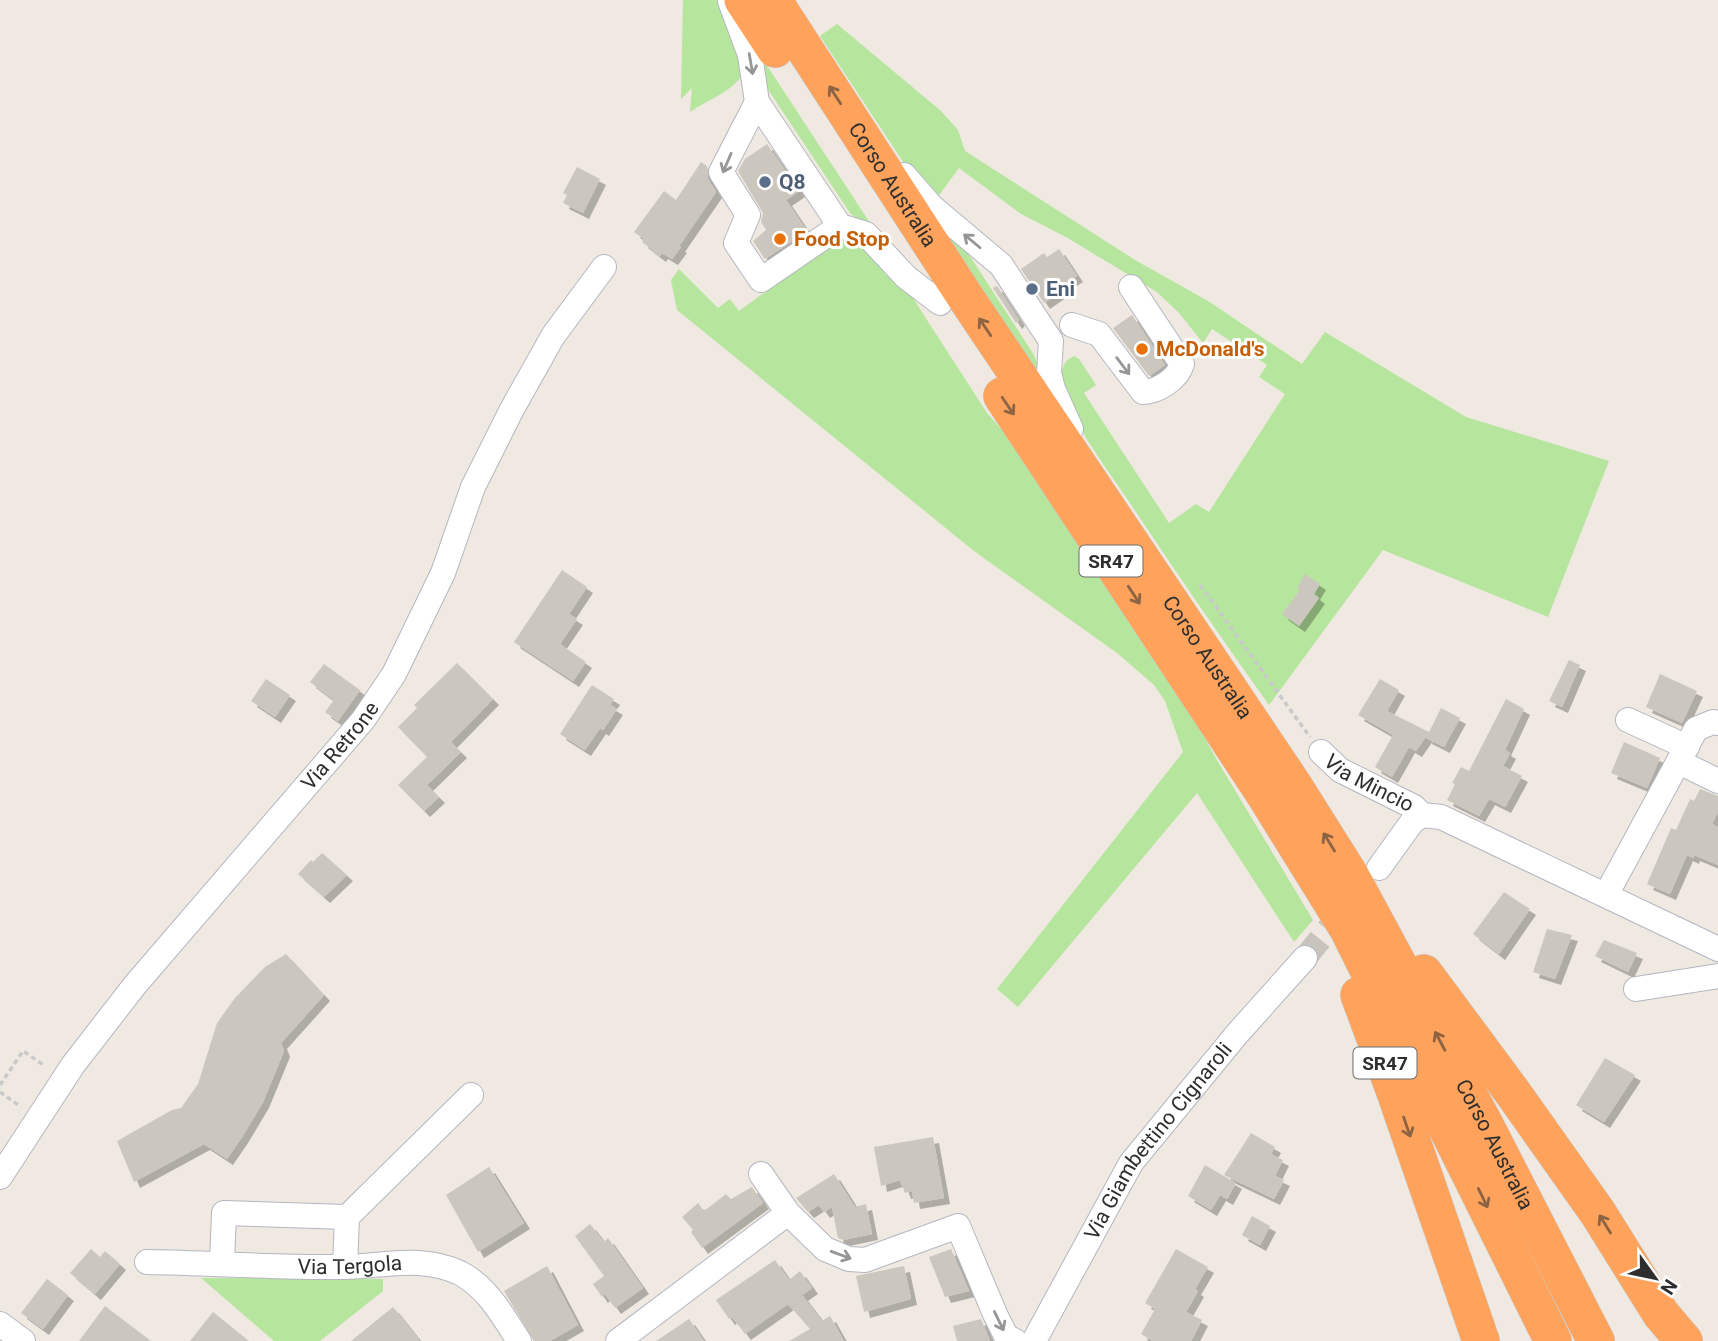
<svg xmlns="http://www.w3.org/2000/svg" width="1718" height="1341" viewBox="0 0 1718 1341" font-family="Roboto,sans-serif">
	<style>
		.green { fill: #b6e59e }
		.building { fill: #cbc7bf; filter: url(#shadow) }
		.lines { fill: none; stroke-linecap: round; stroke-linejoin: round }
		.minor-tunnel { stroke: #c8c4bd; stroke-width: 24; stroke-dasharray: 24 12; stroke-linecap: butt }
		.minor-casing { stroke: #b4b7c1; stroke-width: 26 }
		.highway-casing { stroke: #c9c9c9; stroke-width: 38 }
		.path { stroke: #c9c9c9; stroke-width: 3.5; stroke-dasharray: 5 3.5; stroke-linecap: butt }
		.minor { stroke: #fff; stroke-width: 24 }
		.highway { stroke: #ffa35c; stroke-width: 37 }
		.oneway { stroke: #969696 }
		.oneway2 { stroke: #8c6343 }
		.service-dot { fill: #5c6f8a; stroke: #fff; stroke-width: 2.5 }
		.food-dot { fill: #e8710a; stroke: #fff; stroke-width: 2.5 }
		.labels { text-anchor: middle; stroke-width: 6; stroke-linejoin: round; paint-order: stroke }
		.shield { fill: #fff; stroke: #6d6d6d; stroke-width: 2 }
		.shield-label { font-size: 19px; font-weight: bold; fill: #2e2e2e }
		.service-label { font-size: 21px; font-weight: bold; fill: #4e5e75; stroke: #fff; text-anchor: start }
		.street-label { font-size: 21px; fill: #2e2e2e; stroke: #fff }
		.food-label { font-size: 21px; font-weight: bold; fill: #c56008; stroke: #fff; text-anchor: start }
	</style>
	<defs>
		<filter id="shadow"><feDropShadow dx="6" dy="6" stdDeviation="0" flood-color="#0004"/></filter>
	</defs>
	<rect width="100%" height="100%" fill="#efe9e1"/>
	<path class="green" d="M683,0h33l25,46 4,25c-12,21 -36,28 -55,41l2,-24 -11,11z
		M837,24l104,87 17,19 7,21 170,109 73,41 94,63 23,-32 141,85 143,44 -61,156 -165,-67 -114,155c-48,-67 -94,-134 -139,-202 -27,-40 -57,-78 -72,-124l8,-18 8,-5 5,3 17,26 -12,8 85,130 27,-19 13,8 76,-118 -26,-17 8,-12 -55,-36 -9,14 -24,-30 -22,-21 -91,-55 -45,-23 -62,-46 -25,34 -17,-19 -97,-147z
		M760,55l114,174 -18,-11 -6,-5 -83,-125z
		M950,233l16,17 68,105 7,19 -5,3 -96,-143z
		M852,239l46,36 89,138 22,25 151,220 58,104 95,158 -19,22 -97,-149 -179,214 -21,-18 186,-237 -18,-51 -11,-16 -37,-32 -143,-102 -297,-241 -6,-30 8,-11 39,39 12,-9 9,12 77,-56 18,-15z
		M201,1278l182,1v12l-63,50h-46z"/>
	<path class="building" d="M767,144l32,47 -13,9 21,31 -42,28 -12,-18 13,-11 -5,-8 2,-9 -25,-42 7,-12z
		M701,162l6,4 1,13 8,13 -37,54 2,1 -9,12 -10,-6 -2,3 -18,-14 2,-3 -10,-7 30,-41 12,9z
		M577,167l23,12 -17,34 -20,-10 4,-8 -4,-2z
		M1059,249l18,27 -12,8 2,3 -23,16 -23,-34 23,-16 3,4z
		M997,286l22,34 -3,3 -23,-35z
		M1132,315l33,50 -16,11 -36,-48z
		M562,570l25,17 -18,27 8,5 -17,25 26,18 -13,19 -59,-39z
		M1305,574l15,10 -6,10 5,4 -20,28 -17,-12 18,-24 -3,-2z
		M1569,660l11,5 -18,42 -13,-6z
		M457,663l36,36 -42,43 10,10 -34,33 12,12 -15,14 -26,-26 29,-28 -29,-30 19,-19 -3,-3z
		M324,664l36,26 -22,31 -13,-9 9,-12 -24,-18z
		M1660,674l37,17 -15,32 -36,-16z
		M266,679l24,16 -15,22 -24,-16z
		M1380,679l19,11 -12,21 42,21 12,-24 19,10 -16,29 -18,-9 1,-3 -11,16 -7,-4 -17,30 -17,-10 18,-32 -35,-20z
		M592,685l22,14 -4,6 7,4 -14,21 -3,-2 -15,22 -25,-16z
		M1506,699l18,10 -19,41 5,3 -7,13 19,10 -17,31 -16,-8 -10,17 -32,-16 8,-16 -3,-1 9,-16 8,4z
		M1624,742l36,16 -13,30 -36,-15z
		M1700,789l18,7v16l-6,12 6,3v38l-24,-10 -1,3 -6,-3 -17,39 -23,-10 24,-56 5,2 14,-31 4,2z
		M322,853l25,22 -23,22 -26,-23 13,-14 2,2z
		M1504,892l26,17 -31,45 -26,-20z
		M1547,929l25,6 -17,44 -22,-7z
		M1604,940l33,13 -9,19 -33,-16z
		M286,954l38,41 -43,48 3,8 -21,51 -21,35 -15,22 -23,-15 -70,38 -17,-41 55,-31 9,-2 17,-24 19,-61 18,-25 30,-31z
		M1605,1058l30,17 -31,47 -28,-17z
		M1251,1133l24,14 -4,7 12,6 -8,16 9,4 -10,19 -50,-24z
		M933,1137l11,61 -30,5 -2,-12 -7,2 -5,-13 -19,6 -7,-39z
		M1205,1165l31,18 -9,16 -7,-4 -9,15 -23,-14z
		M489,1167l35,56 -46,29 -32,-57z
		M834,1174l21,33 11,-3 6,30 -29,6 -5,-2 -6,-31 -8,5 -5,-7 -11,7 -12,-14z
		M752,1187l11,16 -61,45 -11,-16 2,-2 -11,-13 16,-14 6,8 22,-17 5,5z
		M1252,1216l18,10 -10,19 -18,-10z
		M590,1224l14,18 4,-4 35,50 -28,20 -10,-14 -3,3 -9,-13 11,-8 -29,-40z
		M91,1249l9,8 5,-6 15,13 -25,30 -25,-21z
		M951,1249l18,42 -24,6 -16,-40z
		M1176,1249l32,18 -13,22 3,2 -12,21 16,8 -11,21h-38l-12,-7 14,-25 -10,-6z
		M775,1260l14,20 11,-9 12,17 -10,7 20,26 8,-5 14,25h-55l21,-12 -22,-25 -43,30 -13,-17 -3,2 -13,-19z
		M547,1266l31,59 -28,16h-16l-30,-50z
		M904,1266l7,33 -47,13 -8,-36z
		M47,1279l21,16 -25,34 -22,-16z
		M105,1306l46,35h-72z
		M393,1307l27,34h-69z
		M213,1312l36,29h-59z
		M689,1319l15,22h-48z
		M981,1319l9,22h-33l-4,-15z"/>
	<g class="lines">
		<path class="minor-tunnel" d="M1305,958l42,-52"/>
		<g class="minor-casing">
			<g id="minor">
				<path d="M730,1l20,54 7,47 83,124 26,8 40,43 34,26"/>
				<path d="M757,102l-36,70 27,43 -12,28 25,37 79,-54"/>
				<path d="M904,175l28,32 69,58 50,76 -2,32 4,16 18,40"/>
				<path d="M1072,325l27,9 44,58c14,0 35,-13 39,-28l-51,-77"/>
				<path d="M1628,720l59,27"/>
				<path id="s1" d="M1321,752l19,18 74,37 8,8 19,2 277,132"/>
				<path d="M1679,762l39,19"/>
				<path d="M1379,868l33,-46 10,-7"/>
				<path d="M1606,895l90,-166 17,-7 5,1"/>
				<path d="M1636,989l82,-13"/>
				<path d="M761,1174l27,39 37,36 24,10 16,1 93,-34 37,88 11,22 9,5"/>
				<path id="s2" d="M0,1177l73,-112 62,-80 228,-265 31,-46 49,-101 30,-86 38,-76 42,-75 51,-69"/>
				<path d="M347,1217l124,-122"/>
				<path id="s3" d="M147,1262c66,1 132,6 198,5 39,-1 78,-12 115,6 27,14 43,43 59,68"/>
				<path d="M222,1263l2,-50 123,4 -2,50"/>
				<path d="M0,1324l23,17"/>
				<path d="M618,1341l170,-128"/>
				<path id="s4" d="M1034,1341l97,-178 106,-129 68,-76"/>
			</g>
		</g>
		<g class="highway-casing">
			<g id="highway">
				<path d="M743,0l32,49"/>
				<path id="s5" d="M773,0l191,295 330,491 56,89 134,248 112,218"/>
				<path d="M1002,396l263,399 83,134 205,412"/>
				<path d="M1424,973l89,120 85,120 63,101 23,27"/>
				<path d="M1359,995l35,94 87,252"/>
			</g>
		</g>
		<path class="path" d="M1200,585l110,152
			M0,1085l23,-34 22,15
			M0,1092l21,15"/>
		<use href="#minor" class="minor"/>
		<use href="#highway" class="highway"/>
	</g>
	<defs><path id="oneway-shaft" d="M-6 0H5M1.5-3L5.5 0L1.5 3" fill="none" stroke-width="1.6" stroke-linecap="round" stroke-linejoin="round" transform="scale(1.75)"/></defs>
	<g class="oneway">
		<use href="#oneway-shaft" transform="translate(751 64) rotate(80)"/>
		<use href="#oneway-shaft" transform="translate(727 163) rotate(113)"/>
		<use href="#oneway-shaft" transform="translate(972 241) rotate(-140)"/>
		<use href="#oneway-shaft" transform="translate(1123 366) rotate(53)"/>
		<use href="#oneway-shaft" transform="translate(841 1255) rotate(20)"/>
		<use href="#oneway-shaft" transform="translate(999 1321) rotate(64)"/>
	</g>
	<g class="oneway2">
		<use href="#oneway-shaft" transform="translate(835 95) rotate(-123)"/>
		<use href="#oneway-shaft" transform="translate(985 327) rotate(-124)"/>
		<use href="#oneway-shaft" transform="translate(1008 406) rotate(56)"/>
		<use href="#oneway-shaft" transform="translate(1134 595) rotate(57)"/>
		<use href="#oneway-shaft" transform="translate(1329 842) rotate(-122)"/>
		<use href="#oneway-shaft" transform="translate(1440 1041) rotate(-118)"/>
		<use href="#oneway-shaft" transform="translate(1407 1127) rotate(71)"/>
		<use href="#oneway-shaft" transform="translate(1483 1198) rotate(64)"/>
		<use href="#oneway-shaft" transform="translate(1605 1224) rotate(-122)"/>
	</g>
	<g class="service-dot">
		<circle cx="765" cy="182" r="7"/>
		<circle cx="1032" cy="289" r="7"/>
	</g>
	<g class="food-dot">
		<circle cx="780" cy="239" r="7"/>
		<circle cx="1142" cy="349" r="7"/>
	</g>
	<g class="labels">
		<g class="shield">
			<rect x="1079.5" y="545.5" width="63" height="31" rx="5"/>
			<rect x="1353.5" y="1047.5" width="63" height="31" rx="5"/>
		</g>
		<g class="shield-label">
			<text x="1111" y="568">SR47</text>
			<text x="1385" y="1070">SR47</text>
		</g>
		<g class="service-label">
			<text x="779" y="189">Q8</text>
			<text x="1046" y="296">Eni</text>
		</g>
		<g class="street-label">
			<text dy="7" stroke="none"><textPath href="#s5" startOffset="220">Corso Australia</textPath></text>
			<text dy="7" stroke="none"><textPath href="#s5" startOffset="788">Corso Australia</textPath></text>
			<text dy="7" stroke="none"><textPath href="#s2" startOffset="550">Via Retrone</textPath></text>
			<text dy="7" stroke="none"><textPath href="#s1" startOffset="58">Via Mincio</textPath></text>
			<text dy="7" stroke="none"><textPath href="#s4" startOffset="236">Via Giambettino Cignaroli</textPath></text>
			<text dy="7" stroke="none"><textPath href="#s5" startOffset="1354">Corso Australia</textPath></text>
			<text dy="7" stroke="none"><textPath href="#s3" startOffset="203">Via Tergola</textPath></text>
		</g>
		<g class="food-label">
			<text x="794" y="246">Food Stop</text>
			<text x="1156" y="356">McDonald's</text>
		</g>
	</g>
	<g transform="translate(1655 1278) rotate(123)" stroke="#ffffff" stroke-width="5" paint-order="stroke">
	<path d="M0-5L12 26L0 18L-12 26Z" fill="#2e2e2e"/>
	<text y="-10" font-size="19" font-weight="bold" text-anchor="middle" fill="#2e2e2e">N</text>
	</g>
</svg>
